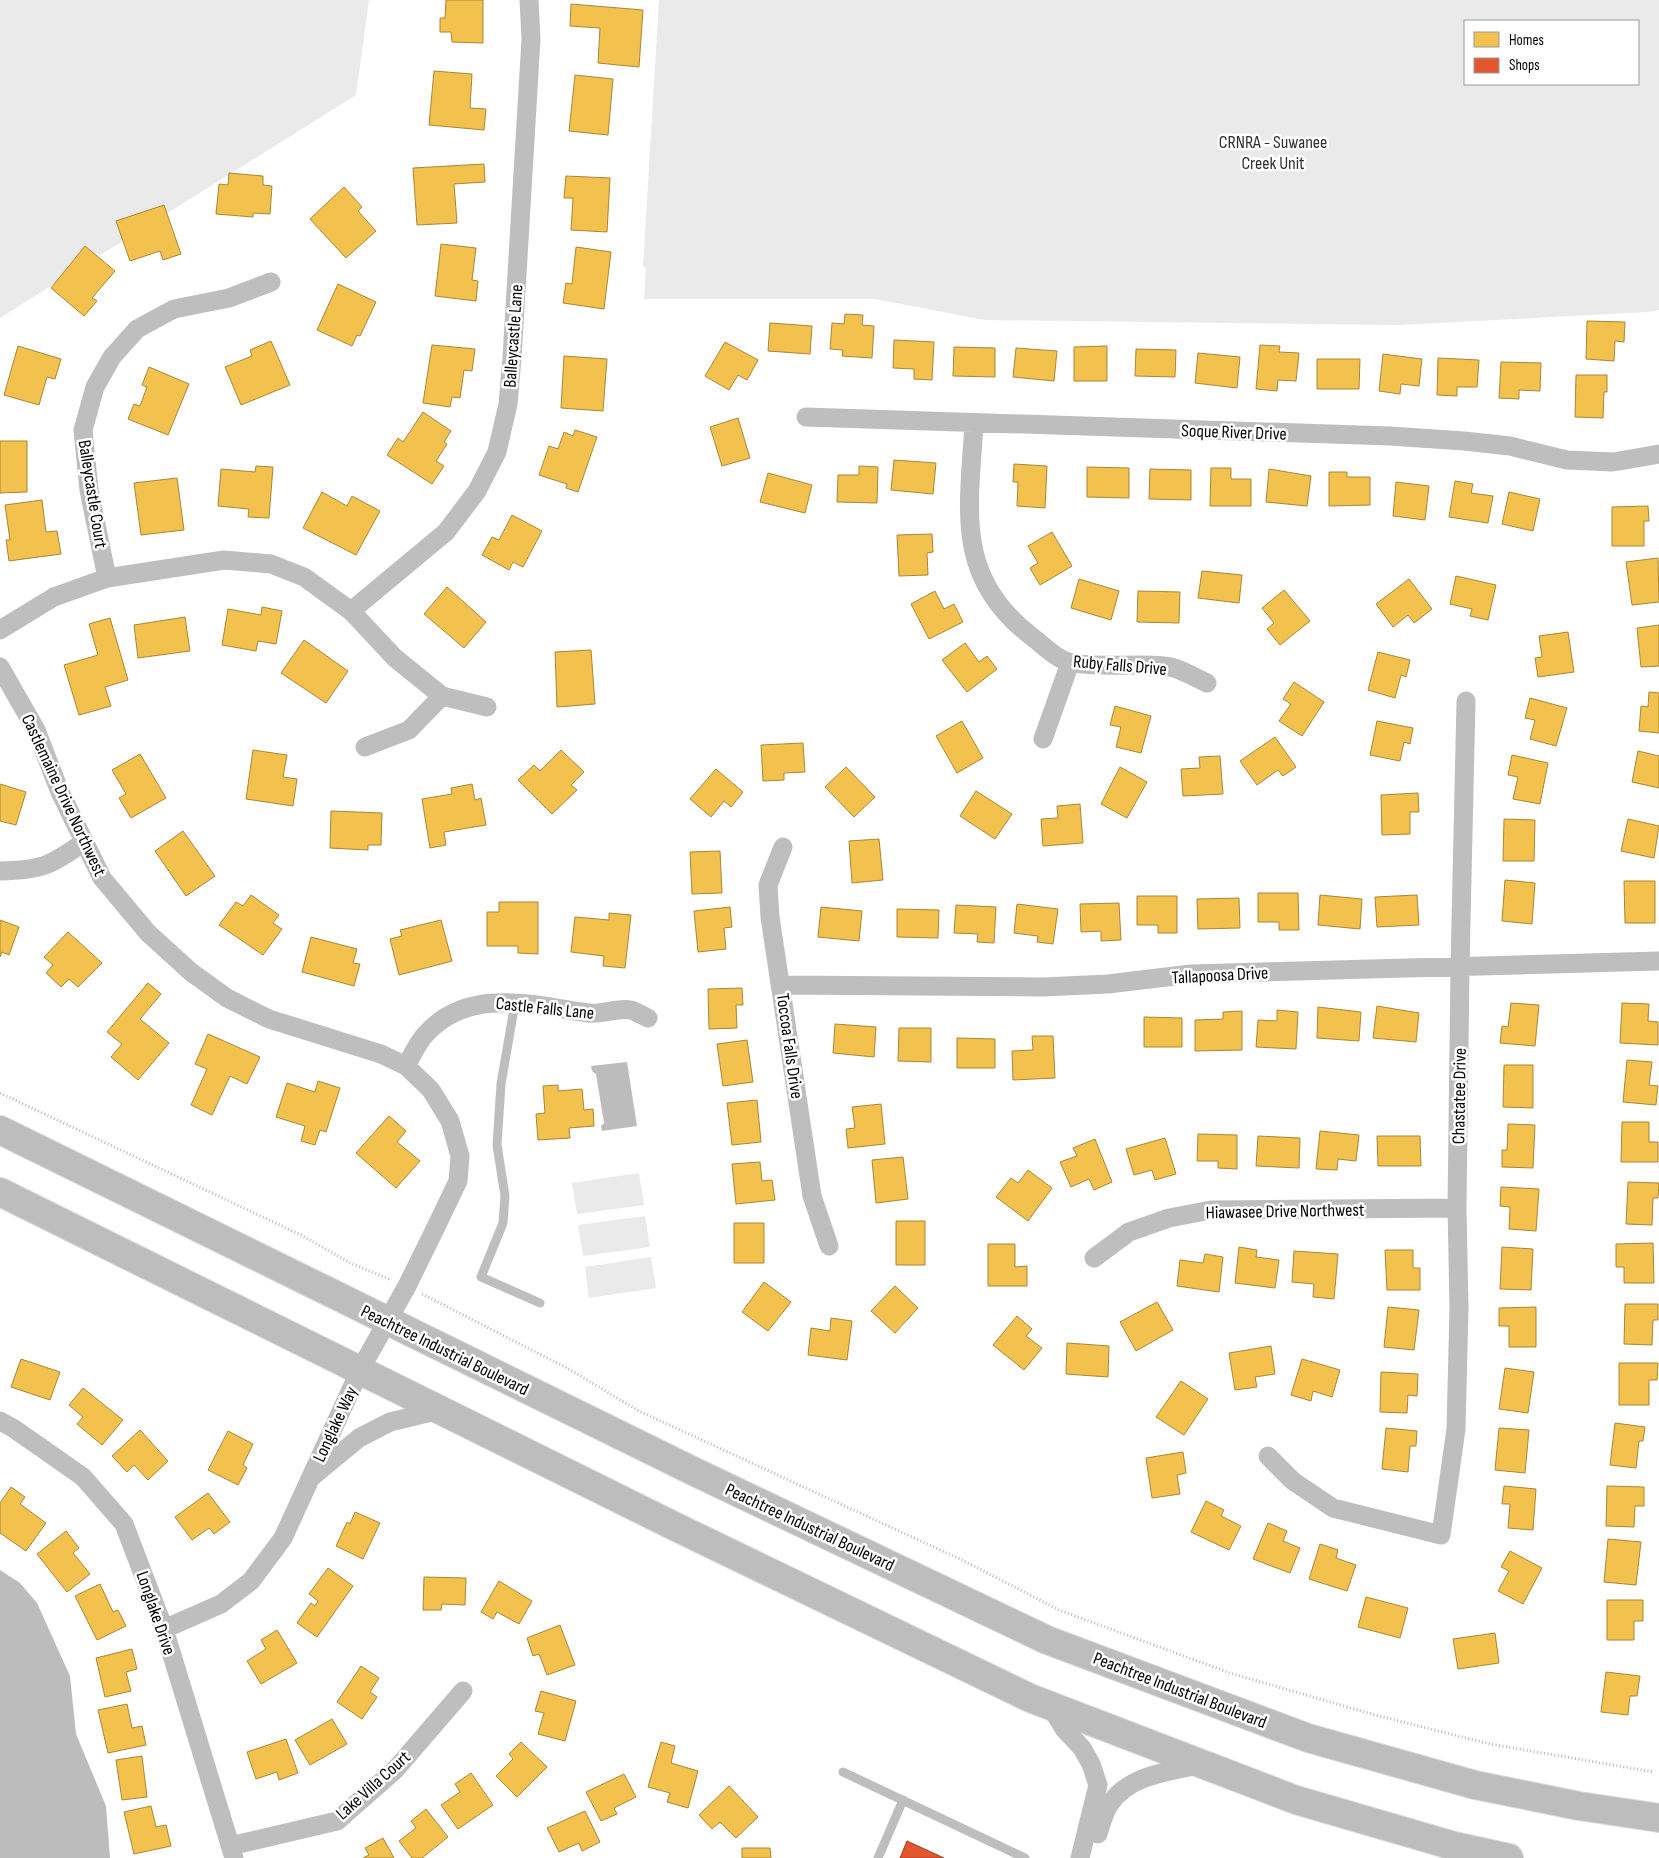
<svg xmlns="http://www.w3.org/2000/svg" width="1659" height="1858" viewBox="0 0 1659 1858" font-family="'Sofia Sans Condensed',sans-serif">
	<style>
		.green { fill: #eaeaea; fill-rule: evenodd }
		.water { fill: #bcbcbc }
		.homes { fill: #f2c14e; stroke: #a98737 }
		.shops { fill: #e4572e; stroke: #a03d20 }
		.lines { fill: none; stroke-linecap: round; stroke-linejoin: round }
		.highway-casing { stroke: #dbdbdb; stroke-width: 30 }
		.path { stroke: #b8b8b8; stroke-width: 3; stroke-dasharray: 1 2.5; stroke-linecap: butt }
		.lane { stroke: #bebebe; stroke-width: 9 }
		.street { stroke: #bebebe; stroke-width: 19 }
		.highway { stroke: #bdbdbd; stroke-width: 28 }
		.labels { text-anchor: middle; stroke-width: 5; stroke-linejoin: round; paint-order: stroke }
		.park-label { font-size: 18px; fill: #303030; stroke: #fff }
		.street-label { font-size: 18px; fill: #000; stroke: #fff }
	</style>
	<rect width="100%" height="100%" fill="#fff"/>
	<path class="green" d="M0,0h369l-13,95 -356,223z
		M659,0h1000v310l-11,2 -248,13 -415,-5 -110,-21h-231l2,-31 -3,-1zM1465,21h173v63h-173z
		M639,1173l5,32 -67,9 -5,-31z
		M645,1216l5,31 -67,9 -5,-31z
		M651,1257l5,31 -67,10 -4,-31z"/>
	<path class="water" d="M627,1062l10,64 -35,5 -1,-5 3,-3 -8,-49 -4,-3 -1,-5z
		M0,1570l20,13 17,20 33,73 6,58 30,72 4,52h-110z"/>
	<path class="homes" d="M446,0h37v43l-31,-1 -1,-10h-11v-14h5z
		M571,4l72,6 -4,57 -41,-4 2,-35 -30,-2z
		M434,71l38,3 -2,34 16,1 -2,21 -55,-5z
		M575,75l38,4 -5,56 -39,-4z
		M484,164l1,18 -31,2 3,39 -40,2 -4,-57z
		M229,173l34,3v9l9,1 -2,28 -17,-1v4l-37,-3 3,-30 9,1z
		M566,176l44,2 -3,54 -36,-2 2,-32h-9z
		M344,187l18,20 -4,4 18,20 -30,27 -36,-39z
		M164,205l17,49 -18,6 -3,-9 -30,10 -14,-40z
		M441,244l35,4 -4,32 6,1 -2,20 -41,-5z
		M85,246l30,25 -23,27 5,3 -13,15 -33,-28z
		M576,247l35,5 -7,57 -41,-6 3,-20 6,1z
		M338,284l38,18 -16,34 -3,-1 -5,11 -35,-16z
		M845,314l18,1 -1,10 12,1 -2,32 -30,-2 1,-6 -13,-1 2,-26 12,1z
		M1587,321l38,1 -1,20 -9,-1 -1,20 -28,-2z
		M770,323l42,3 -2,28 -42,-3z
		M894,340l40,2 -2,38 -18,-1v-10l-21,-1z
		M271,341l19,44 -49,20 -16,-38 27,-11 -2,-6z
		M725,342l33,18 -11,20 -9,-5 -9,15 -24,-14z
		M432,345l43,4 -3,22 -8,-1 -4,28 -8,-1 -2,10 -27,-4z
		M1260,345l20,1 -1,6 20,1 -3,28 -18,-1 -1,11 -21,-2z
		M18,346l43,13 -6,20 -8,-2 -8,28 -35,-10z
		M1107,346v35h-33v-34z
		M954,347l41,1v29l-42,-1z
		M1016,348l41,3 -3,30 -41,-4z
		M1136,349l40,1 -1,27 -40,-1z
		M1198,353l42,4 -3,31 -42,-5z
		M1383,354l39,5 -3,27 -18,-2 -1,10 -21,-3z
		M564,356l43,3 -4,52 -42,-3z
		M1438,358l41,2 -2,27h-20v9l-20,-1z
		M1317,359h43l-1,30h-42z
		M1501,362l40,1 -1,28 -21,-1v9l-20,-1z
		M149,367l40,17 -21,51 -40,-16 6,-15 6,2 7,-19 -5,-2z
		M1576,375h31v17h-3l-1,26 -28,-1z
		M423,412l28,19 -7,11 3,2 -11,17 8,5 -12,18 -45,-29 11,-17 5,4z
		M738,418l12,40 -28,8 -12,-39z
		M575,430l22,7 -19,55 -12,-4 1,-4 -28,-9 10,-29 9,3 6,-17 9,4z
		M0,441h27v51l-27,1z
		M894,460l42,3 -3,31 -42,-4z
		M1014,464l33,2 -2,42 -28,-2 1,-24h-5z
		M256,466l17,1 -4,51 -21,-1 1,-8 -31,-3 3,-37 34,3z
		M859,466l19,1 -1,36 -40,-1 1,-27h21z
		M1087,467l42,1v30l-42,-1z
		M1211,468h20v11h20v27h-41z
		M1150,469l41,1v30l-42,-1z
		M1269,469l42,7 -4,30 -41,-4z
		M1329,472h18v5h23v28l-41,1z
		M768,473l44,12 -7,28 -45,-11z
		M177,478l7,52 -43,5 -7,-52z
		M1455,481l18,3 -2,9 22,3 -5,27 -39,-6z
		M1396,482l33,4 -4,34 -32,-4z
		M322,492l25,14 5,-10 28,15 -24,44 -53,-27z
		M1509,492l31,7 -7,32 -31,-7z
		M42,500l4,32 11,-1 4,23 -52,7 -3,-21h4l-5,-35z
		M1648,506l1,15h-5v25h-32v-39z
		M512,515l30,16 -19,36 -10,-5 -4,8 -27,-15 10,-18 7,3z
		M1052,532l20,34 -32,19 -10,-17 8,-5 -10,-17z
		M932,534l1,18 -6,1 1,22 -29,1 -2,-41z
		M1658,558l1,44 -27,3 -6,-43z
		M1202,571l40,4 -3,28 -41,-5z
		M1456,576l40,9 -8,35 -18,-4 2,-7 -22,-5z
		M1079,579l40,12 -8,29 -40,-12z
		M1409,579l23,30 -18,14 -6,-8 -15,12 -17,-23z
		M447,587l39,35 -22,26 -40,-34z
		M1284,590l26,31 -30,24 -13,-16 7,-6 -12,-15z
		M935,591l9,18 10,-5 9,18 -34,17 -18,-35z
		M1138,591l42,1 -1,31 -42,-1z
		M262,607l20,4 -6,33 -18,-3 -2,10 -34,-6 6,-36 33,6z
		M185,617l5,34 -52,7 -4,-33z
		M110,618l18,62 -23,7 6,19 -32,9 -15,-50 34,-10 -9,-31z
		M1659,625v41l-18,1 -4,-39z
		M1568,632l6,40 -36,5 -3,-19 7,-1 -3,-21z
		M304,640l44,31 -22,32 -45,-30z
		M965,643l14,19 8,-6 10,13 -30,23 -25,-32z
		M591,650l4,54 -38,3 -2,-55z
		M1378,652l32,8 -4,17 -5,-2 -6,23 -27,-8z
		M1294,682l30,20 -22,34 -23,-15 12,-17 -8,-5z
		M1649,692l10,1v40l-20,-2 2,-25 7,1z
		M1530,698l37,10 -11,38 -26,-7 5,-19 -10,-2z
		M1115,706l36,10 -10,37 -25,-6 5,-20 -11,-2z
		M962,721l21,37 -26,15 -21,-37z
		M1377,721l36,7 -3,16 -6,-2 -4,19 -30,-6z
		M1275,737l21,30 -13,9 -5,-6 -21,15 -17,-24z
		M803,743l2,29 -21,1v7l-21,1 -2,-36z
		M253,750l34,5 -4,22 14,2 -4,27 -47,-7z
		M561,750l23,22 -13,13 6,5 -25,24 -34,-34 16,-15 6,6z
		M1638,751l21,5v32l-27,-6z
		M140,754l26,44 -35,20 -12,-20 7,-4 -14,-24z
		M1512,755l36,8 -8,41 -27,-5 5,-22 -10,-2z
		M1220,756l3,38 -40,2 -2,-27 19,-1 -1,-11z
		M846,767l29,30 -21,20 -29,-30z
		M1120,767l27,15 -20,36 -26,-14z
		M716,769l27,23 -12,15 -7,-6 -13,16 -21,-18z
		M0,784l26,8 -10,33 -16,-4z
		M472,784l3,16 6,-2 5,27 -42,7 2,13 -16,3 -8,-49 30,-5 -1,-6z
		M976,791l36,23 -17,25 -35,-23z
		M1418,793l1,19h-9v22l-28,1 -1,-40z
		M1080,804l3,39 -40,3 -2,-27 17,-1 -1,-12z
		M331,811l51,2 -1,32h-13v5l-38,-2z
		M1504,819l31,1 -1,41h-31z
		M1628,819l31,7 -5,32 -33,-7z
		M183,831l32,45 -29,20 -31,-45z
		M879,839l4,41 -31,3 -3,-42z
		M720,851l2,42 -30,1 -2,-42z
		M1505,880l30,3 -3,41 -30,-3z
		M1624,881h31v42h-30z
		M1258,893h40l1,37h-20v-8h-21z
		M251,895l28,20 -6,8 9,6 -19,26 -44,-30 17,-23 7,4z
		M1320,895l42,4 -2,30 -42,-4z
		M1417,895l2,30 -42,2 -2,-30z
		M1137,896h40v37h-19v-8h-21z
		M1239,898l1,30 -42,1 -1,-30z
		M499,902h39v52l-20,-1v-7h-31v-34h12z
		M1119,903l2,37 -20,1v-10l-20,1 -1,-28z
		M1017,904l41,5 -5,35 -16,-2 1,-6 -24,-3z
		M956,905l40,2 -2,36 -17,-1 1,-8 -24,-1z
		M730,907l2,20 -8,1 2,21 -28,3 -4,-41z
		M821,907l41,4 -3,30 -41,-4z
		M897,909l42,1 -1,28 -41,-1z
		M609,913l22,2 -6,53 -22,-2 1,-10 -33,-4 4,-35 34,3z
		M0,920l19,7 -10,28 -7,-3 -2,5z
		M441,920l11,41 -53,14 -9,-36 12,-3 -2,-6z
		M68,932l34,31 -24,24 -9,-8 -8,8 -15,-14 7,-8 -9,-8z
		M311,937l46,12 -4,14 7,1 -6,22 -52,-14z
		M148,983l13,11 -21,25 29,24 -31,37 -27,-23 11,-13 -15,-12z
		M742,988l1,17h-7l1,23 -28,1 -1,-40z
		M1511,1003l28,2 -4,41 -35,-3 2,-17 6,1z
		M1622,1003l27,1 -1,17 10,1v23l-38,-2z
		M1377,1006l42,7 -3,29 -43,-4z
		M1318,1007l43,5 -2,29 -42,-3z
		M1277,1010l21,2 -2,37 -40,-2 2,-27 19,1z
		M1242,1011v39l-47,1v-31l28,-1v-7z
		M1144,1017l38,1v29h-38z
		M835,1024l41,3 -2,30 -41,-4z
		M899,1028h32v34l-33,-1z
		M208,1034l52,23 -13,27 -17,-8 -18,39 -21,-10 16,-36 -12,-5z
		M1032,1036h21l2,42 -42,2 -1,-29 21,-1z
		M957,1038l38,1v29h-38z
		M747,1040l6,42 -30,4 -6,-42z
		M1627,1060l25,2 -3,23 9,1 -2,19 -33,-3z
		M1504,1065h29v43l-30,-1z
		M318,1081l22,7 -14,44 -6,-2 -5,15 -14,-4 4,-15 -29,-9 11,-34 28,9z
		M558,1085v6l24,-2 2,21 9,-1 1,17 -25,2 1,10 -32,2 -2,-26 9,-1 -2,-27z
		M757,1100l4,42 -29,3 -5,-42z
		M881,1104l4,40 -37,4 -2,-19 9,-1 -3,-21z
		M389,1116l17,15 -9,11 23,19 -24,27 -40,-35z
		M1622,1122h27v20h9v20h-37z
		M1508,1124l27,1 -2,43 -31,-1v-17h5z
		M1320,1131l39,4 -3,26 -18,-2 -1,11 -21,-1z
		M1198,1134l39,1v34l-19,-1v-7h-21z
		M1258,1136l42,2 -1,30 -43,-2z
		M1377,1136h43l1,30h-43z
		M1165,1138l11,36 -21,6 -3,-10 -18,5 -8,-26z
		M1095,1139l17,43 -18,8 -5,-11 -18,8 -11,-25 17,-6 -4,-8z
		M903,1157l5,42 -32,4 -4,-43z
		M760,1162l2,19 10,-1 3,20 -39,4 -4,-40z
		M1028,1170l24,18 -24,33 -32,-24 15,-19 7,5z
		M1628,1182l31,1 -1,15h-5l-1,27 -26,-1z
		M1501,1187l38,2 -3,42 -27,-2 1,-22 -10,-1z
		M896,1221h29v44h-29z
		M734,1223h30v40h-30z
		M1653,1243l1,40h-30v-16h-8v-23z
		M988,1244h27v23l12,-1v20h-39z
		M1239,1247l18,3 -1,7 23,3 -4,28 -40,-5z
		M1502,1247l31,2 -2,41 -31,-1z
		M1385,1250h28v18h7v22h-33z
		M1294,1251l44,3 -4,45 -21,-2 1,-13 -22,-2z
		M1205,1254l18,3 -4,35 -42,-6 3,-26 23,3z
		M764,1282l27,20 -23,29 -26,-19z
		M895,1286l23,22 -23,25 -24,-22z
		M1157,1302l16,28 -37,21 -16,-29z
		M1625,1304h33v16h-5l-1,25 -28,-1z
		M1388,1307l31,3 -5,40 -30,-3z
		M1536,1307v40h-27v-21h-10v-18z
		M1017,1316l15,13 -6,7 16,12 -18,22 -31,-25z
		M831,1318l21,3 -5,39 -39,-5 3,-27 19,3z
		M1067,1343l42,3 -1,31 -42,-3z
		M1271,1346l4,28 -20,3 2,10 -22,3 -6,-37z
		M21,1359l39,13 -10,28 -39,-13z
		M1302,1359l38,11 -8,27 -19,-6 -2,10 -20,-6z
		M1619,1363h39l-1,17h-8v25h-30z
		M1505,1368l29,4 -6,41 -29,-4z
		M1381,1372l37,2 -1,22 -9,-1 -1,18 -27,-1z
		M1181,1381l27,18 -24,36 -28,-18z
		M83,1388l40,32 -21,25 -25,-21 6,-7 -14,-12z
		M1615,1423l30,4 -2,14h-4l-3,27 -26,-3z
		M1386,1428l31,3 -1,15h-6l-2,26 -26,-3z
		M1499,1428l30,2 -4,43 -30,-3z
		M140,1430l28,31 -20,19 -14,-15 -7,7 -15,-16z
		M228,1431l25,13 -10,21 4,3 -9,17 -30,-15z
		M1183,1452l3,21 -9,2 3,19 -28,4 -6,-40z
		M1504,1486l32,3 -3,41 -25,-2 2,-24h-8z
		M1607,1486l37,1v19h-9l-1,21 -28,-1z
		M11,1487l14,10 -5,7 26,19 -20,28 -26,-18v-30z
		M208,1493l22,29 -16,12 -5,-6 -17,12 -17,-23z
		M1206,1501l18,9 -3,6 20,10 -12,24 -38,-18z
		M355,1512l25,11 -17,36 -27,-13 11,-24 3,2z
		M1268,1523l19,8 -4,10 17,7 -10,25 -37,-14z
		M66,1531l13,17 -6,5 17,21 -23,18 -30,-38z
		M1608,1539l33,3 -5,43 -32,-3z
		M1320,1544l18,6 -2,8 20,7 -9,26 -38,-12z
		M1510,1551l32,17 -19,36 -25,-13 11,-20 -8,-4z
		M328,1568l25,18 -36,51 -20,-14 14,-20 4,3 3,-5 -9,-7z
		M424,1577l42,1 -1,27 -23,-1 -1,6h-18z
		M499,1581l33,20 -13,23 -22,-12 -4,7 -12,-7z
		M100,1584l13,28 5,-2 8,16 -29,14 -22,-44z
		M1366,1597l42,11 -8,30 -42,-11z
		M1607,1600h36v21h-9v19h-27z
		M560,1625l15,40 -28,10 -8,-21 -6,2 -6,-18z
		M277,1630l20,33 -36,21 -14,-23 19,-12 -5,-9z
		M1495,1633l4,30 -41,6 -5,-30z
		M132,1649l5,20 -11,3 5,19 -26,6 -9,-39z
		M361,1666l18,12 -9,14 7,5 -15,22 -25,-17z
		M1606,1672l34,4 -3,20h-7l-2,19 -27,-3z
		M541,1691l35,10 -11,40 -27,-7 6,-21 -9,-2z
		M127,1704l5,24 10,-2 4,19 -38,8 -10,-43z
		M332,1719l15,25 -37,21 -15,-25z
		M286,1739l12,34 -19,7 -2,-8 -21,7 -9,-27z
		M521,1742l26,25 -30,30 -21,-21 17,-17 -4,-5z
		M661,1742l14,4 -4,17 27,8 -10,37 -21,-6 3,-9 -22,-6z
		M142,1756l5,41 -25,3 -6,-40z
		M471,1773l22,32 -35,24 -17,-24 19,-13 -5,-8z
		M624,1774l12,23 -22,11 3,6 -16,7 -15,-29z
		M729,1786l29,31 -22,21 -16,-16 -8,7 -13,-14z
		M151,1806l5,21 10,-2 5,21 -37,8 -10,-42z
		M426,1809l22,28 -26,21h-10l-13,-17 17,-13 -5,-7z
		M585,1811l15,31 -18,9 -3,-8 -20,9 -12,-24z
		M383,1838l11,20h-31l6,-3 -4,-7z
		M742,1848h28l1,10h-29z"/>
	<path class="shops" d="M907,1841l37,17h-44z"/>
	<g class="lines">
		<g class="highway-casing">
			<path id="highway" d="M0,1130l695,342 352,168 261,98 167,47 104,21 80,12
				M0,1192l676,335 354,171 266,102 158,46 55,12"/>
		</g>
		<path class="path" d="M0,1093l303,143 47,27 39,16
			M422,1294l145,74 72,43 325,150 95,49 171,63 145,42 115,29 164,28"/>
		<path class="lane" d="M515,1003l-14,81 -4,61 8,51 -2,27 -22,54 59,26
			M843,1772l182,86
			M878,1858l25,-58"/>
		<path class="street" d="M806,417l584,19 74,5 46,5 57,14 46,2 46,-8
			M974,424c-5,85 -20,153 57,212 12,9 27,25 42,27 30,5 61,0 91,3 14,1 30,11 43,17
			M107,578l-18,-88 -6,-60 12,-43 17,-30 25,-28 37,-20 55,-11 42,-16
			M351,611l95,-79 31,-41 20,-39 11,-48 4,-46 19,-319 -2,-39
			M0,630l54,-33 53,-19 117,-18 47,4 33,13 47,34 44,47 47,38 45,11
			M0,667l36,63 24,62 42,86 46,55 43,39 36,26 42,21 112,35 25,12 25,24 19,31 10,35 -2,25 -22,46 -29,59 -47,84 -77,168 -32,43 -30,23 -57,25
			M1043,739l27,-76
			M365,747l44,-17 33,-34
			M783,847l-15,38 2,32 42,279 17,50
			M0,871c42,-1 50,-5 84,-29
			M782,985l261,2 65,-3 83,-10 468,-13
			M406,1066c6,-10 11,-22 18,-30 43,-50 108,-31 165,-23 14,2 29,-6 42,-3 6,2 12,6 17,8
			M1094,1258l35,-26 40,-14 42,-8 246,-2
			M0,1421l13,7 70,49 41,47 40,105 70,229
			M1268,1456l25,25 40,27 108,27 15,-106 3,-121 -2,-100 3,-242 6,-265
			M313,1476l46,-38 31,-16 50,-12
			M1050,1706l15,24 17,18 9,16 7,21 -18,73
			M1098,1834c3,-10 6,-21 11,-29 20,-31 61,-33 93,-41
			M230,1846l107,-25 58,-51 68,-79"/>
		<use href="#highway" class="highway"/>
	</g>
	<g class="labels">
		<g class="park-label">
			<text x="1273" y="148">CRNRA - Suwanee<tspan x="1273" dy="21">Creek Unit</tspan></text>
		</g>
		<g class="street-label">
			<text transform="translate(513 336) rotate(-86)" y="6">Balleycastle Lane</text>
			<text transform="translate(1234 432) rotate(2)" y="6">Soque River Drive</text>
			<text transform="translate(93 494) rotate(81)" y="6">Balleycastle Court</text>
			<text transform="translate(1120 665) rotate(5)" y="6">Ruby Falls Drive</text>
			<text transform="translate(64 795) rotate(65)" y="6">Castlemaine Drive Northwest</text>
			<text transform="translate(1220 975) rotate(-3)" y="6">Tallapoosa Drive</text>
			<text transform="translate(545 1008) rotate(6)" y="6">Castle Falls Lane</text>
			<text transform="translate(790 1046) rotate(82)" y="6">Toccoa Falls Drive</text>
			<text transform="translate(1459 1096) rotate(-89)" y="6">Chastatee Drive</text>
			<text transform="translate(1285 1211) rotate(-1)" y="6">Hiawasee Drive Northwest</text>
			<text transform="translate(445 1350) rotate(26)" y="6">Peachtree Industrial Boulevard</text>
			<text transform="translate(335 1424) rotate(-65)" y="6">Longlake Way</text>
			<text transform="translate(810 1527) rotate(25)" y="6">Peachtree Industrial Boulevard</text>
			<text transform="translate(156 1613) rotate(71)" y="6">Longlake Drive</text>
			<text transform="translate(1180 1690) rotate(21)" y="6">Peachtree Industrial Boulevard</text>
			<text transform="translate(373 1785) rotate(-42)" y="6">Lake Villa Court</text>
		</g>
	</g>
	<rect x="1464" y="20" width="175" height="65" fill="#ffffff" stroke="#999999"/>
	<rect x="1474" y="32" width="25" height="15" fill="#f2c14e" stroke="#999999"/>
	<text x="1509" y="45" font-size="15" fill="#000000">Homes</text>
	<rect x="1474" y="58" width="25" height="15" fill="#e4572e" stroke="#999999"/>
	<text x="1509" y="70" font-size="15" fill="#000000">Shops</text>
</svg>
